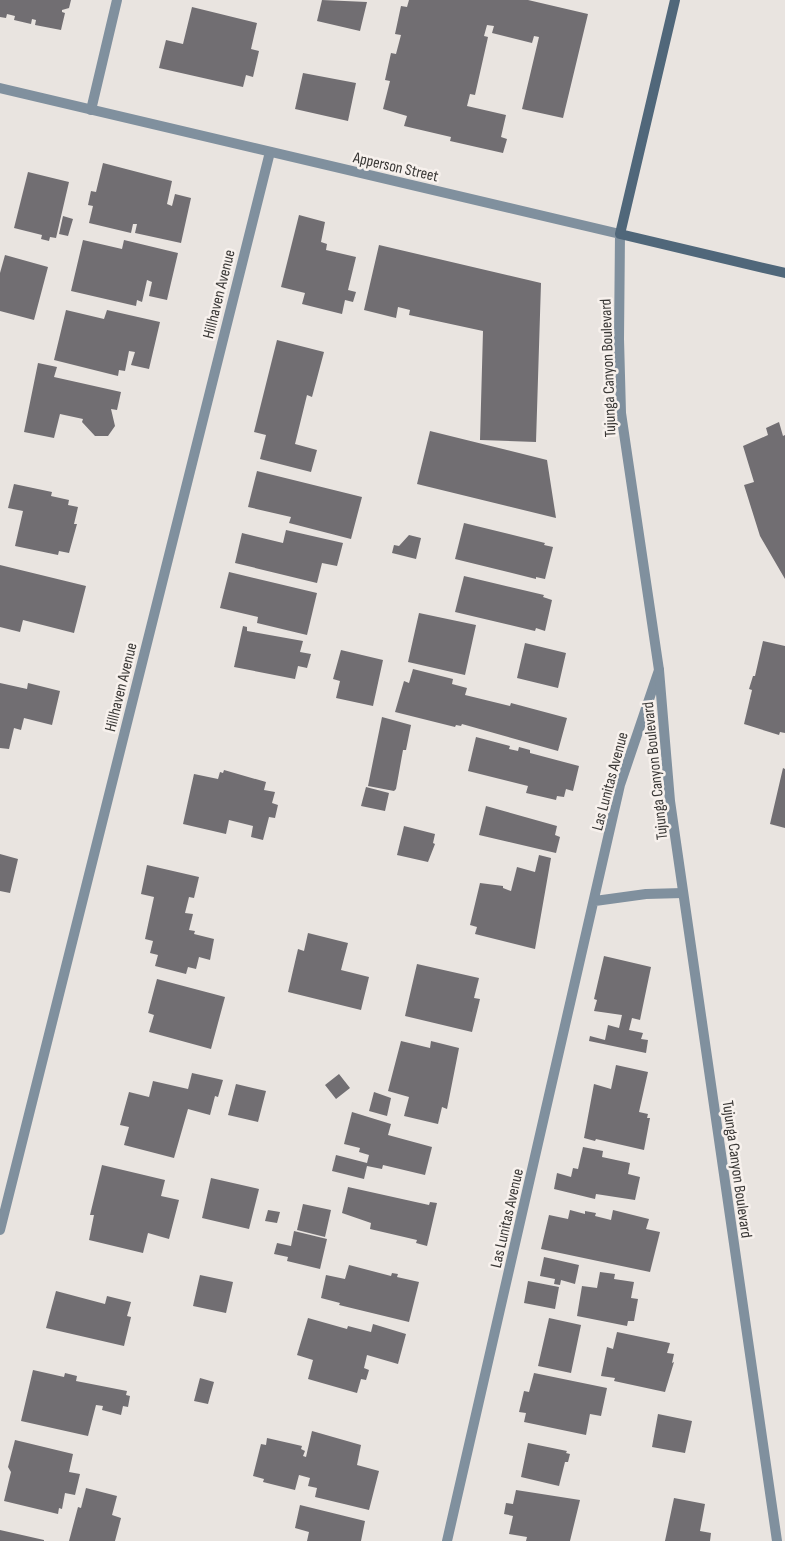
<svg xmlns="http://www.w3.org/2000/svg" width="785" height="1541" viewBox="0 0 785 1541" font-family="'Sofia Sans Condensed',sans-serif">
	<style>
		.building { fill: #716e72 }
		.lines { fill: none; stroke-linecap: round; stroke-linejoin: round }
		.minor { stroke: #80909e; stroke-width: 10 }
		.tertiary { stroke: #80909e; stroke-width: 10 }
		.secondary { stroke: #50677a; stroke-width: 10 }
		.labels { text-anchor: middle; stroke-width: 5; stroke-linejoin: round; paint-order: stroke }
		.street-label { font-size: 16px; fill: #393735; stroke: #f7f1ed }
	</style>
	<rect width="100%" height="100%" fill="#e9e4e0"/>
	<path class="building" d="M0,0h71l-2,8 -7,2v2l3,1 -4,17 -26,-5 1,-5 -4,-1 -1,5 -17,-4 1,-4 -8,-2 -1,4 -6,-1z
		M322,0l45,2 -7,29 -43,-10z
		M409,0h119l60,14 -25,104 -41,-9 17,-72 -5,-1 -2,7 -40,-10 2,-7 -7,-1 -3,11 4,1 -13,58 -5,-1 -3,12 39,9 -5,22 6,2 -4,14 -53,-12 1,-4 -47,-11 3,-10 -24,-7 7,-28 -5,-1 6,-27 5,1 5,-19 -6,-1 6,-28 6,1z
		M192,7l65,16 -6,26 8,2 -6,26 -7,-2 -3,12 -84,-19 7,-28 17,4z
		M303,73l53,10 -8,38 -53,-12z
		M103,163l69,18 -5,23 5,2 3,-12 16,4 -10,45 -46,-10 2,-9h-4l-2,9 -42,-10 4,-17 -5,-1 3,-14 5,1z
		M28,172l41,10 -13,56 -6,-1 -1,4 -8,-2 1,-4 -28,-7z
		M299,215l26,7 -4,20 6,2 -1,6 30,7 -8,33 8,2 -3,10 -8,-2 -3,14 -40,-10 3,-11 -24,-6z
		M63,216l10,3 -5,17 -9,-2z
		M83,240l39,9 2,-9 54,13 -11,47 -18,-4 3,-14 -5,-2 -5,22 -5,-2 -1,6 -65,-15z
		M379,245l162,38 -5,159 -56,-2 3,-109 -74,-16 1,-5 -12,-3 -2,11 -32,-8z
		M5,255l43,12 -14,53 -34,-9v-38z
		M66,310l38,9 3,-9 53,12 -11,47 -18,-4 4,-13 -6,-1 -4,20 -6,-1 -1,6 -64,-16z
		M277,340l47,12 -12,45 -5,-2 -12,49 22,6 -6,22 -51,-13 6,-24 -12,-3z
		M38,363l19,4 -3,10 67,15 -4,18 -6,-1 4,17 -7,10h-13l-13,-14 1,-3 -23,-5 -6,24 -30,-6z
		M779,422l4,14 2,-1v144l-25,-43 -16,-51 10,-3 -11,-36 25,-11 -2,-7z
		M430,431l117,29 9,58 -139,-34z
		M257,471l105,26 -11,42 -62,-16 2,-6 -43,-10z
		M14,484l38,8 -1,4 18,4 -1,5 10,2 -4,17h3l-8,29 -10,-2 -1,4 -43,-9 8,-35 -15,-3z
		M464,523l81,20 -1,2 9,2 -8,32 -9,-2v2l-81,-20z
		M286,530l57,13 -6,23 -15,-3 -5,20 -82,-20 7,-30 41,10z
		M409,535l12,3 -5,21 -24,-6 2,-8 5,1z
		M0,565l86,21 -12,47 -51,-13 -3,12 -20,-5z
		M229,572l88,21 -10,42 -50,-12 1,-6 -38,-9z
		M464,576l80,19 -1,2 9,3 -7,31 -9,-3 -1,3 -80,-19z
		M419,613l57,12 -11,50 -57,-13z
		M243,626l4,1v4l56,10 -3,11 11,2 -4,14 -9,-2 -3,13 -61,-12z
		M763,641l22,5v87l-5,-1 -1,3 -35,-11 8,-34 -3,-1 4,-13h2z
		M525,643l41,10 -8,35 -41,-10z
		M341,650l42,10 -10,46 -37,-8 4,-17 -7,-2z
		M413,669l40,10 -1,5 15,4 -2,7 45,11 1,-3 56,15 -9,33 -96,-27 -1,2 -5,-1 -1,2 -60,-15 9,-31 5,2z
		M0,683l27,6 1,-6 32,8 -8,34 -28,-7 -3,12 -7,-2 -5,21 -9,-1z
		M382,717l29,8 -5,25h-3l-7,39 -2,2 -26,-5z
		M476,737l34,9 -1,3 9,2 1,-4 11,3v3l49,13 -6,25 -7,-2 -2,8 -7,-1 -1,4 -30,-7 2,-7 -60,-15z
		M783,768l2,1v59l-15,-4z
		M224,770l42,12 -2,8 11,2 -3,11 6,2 -3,13 -6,-1 -6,23 -12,-3 2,-11 -24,-6 -3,14 -43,-10 11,-50 24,5 2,-7 3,1z
		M366,787l23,6 -4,18 -24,-5z
		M486,806l71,20 -2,9 5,2 -4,16 -77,-18z
		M404,826l31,8 -2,9 2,1 -7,18 -31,-7z
		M0,854l18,5 -8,34 -10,-2z
		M539,855l12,3 -16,91 -60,-15 2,-7 -7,-2 10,-42 23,3v2l8,3 6,-24 18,5z
		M147,865l52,12 -5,21 -5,-1 -4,16 8,1 -4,16 6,1 -1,3 20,5 -4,21 -11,-3 -3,12 -8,-2 -2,7 -31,-8 3,-11 -8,-2 3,-12 -8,-2 9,-42 -13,-3z
		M308,933l40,10 -7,27 28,7 -8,33 -73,-18 10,-43 6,2z
		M604,956l47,11 -11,53 -8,-2 -3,12 14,3 -2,6 7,1 -2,13 -57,-12 1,-5 15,4 3,-15 11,3 3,-13 -28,-4 3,-11 -3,-1z
		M417,964l62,14 -5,20 6,1 -8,33 -67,-16z
		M157,979l68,18 -14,52 -62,-17 5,-17 -6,-2z
		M401,1041l29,7 1,-7 28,7 -12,61 -5,-2 -4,17 -34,-8 5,-19 -21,-6z
		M616,1065l32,7 -9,40 9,2 -1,4h3l-6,32 -48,-11 -1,2 -11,-3 10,-54 17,5z
		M192,1073l31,7 -5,17 -3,-1 -5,19 -22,-6 -14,49 -50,-13 5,-18 -9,-2 9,-33 20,5 4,-16 35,8z
		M339,1074l11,14 -14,11 -11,-14z
		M236,1084l30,7 -8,31 -30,-7z
		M374,1092l17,6 -4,18 -18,-5z
		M352,1112l39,12 -3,11 44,12 -7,28 -42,-10 -1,4 -15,-3 -3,13 -32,-8 4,-16 31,8 2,-8 -10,-3 1,-4 -16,-4z
		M583,1147l20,4 -1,6 28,6 -2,11 12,3 -5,23 -39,-6 -1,5 -41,-10 3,-16 14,4 2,-9 5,1z
		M102,1165l63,15 -4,16 18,4 -10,39 -21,-6 -5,20 -54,-13 5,-25h-4z
		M211,1178l48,11 -10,40 -47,-11z
		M348,1187l81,18 1,-3 7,1 -10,43 -11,-3 1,-3 -47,-11 1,-6 -29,-10z
		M303,1204l28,6 -6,27 -28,-7z
		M268,1210l12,2 -3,11 -12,-2z
		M570,1210l15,4v-3l11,2 -1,3 16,4 2,-10 36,9 -3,10 14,3 -10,40 -109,-23 8,-34 19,4z
		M294,1231l33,8 -7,30 -33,-8 1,-4 -14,-3 3,-11 14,3z
		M544,1257l35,8 -4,19 -14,-4 -1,5 -6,-1 1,-5 -15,-3z
		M349,1265l42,11 1,-3 6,1 -1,3 22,5 -10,40 -70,-17 1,-2 -19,-5 5,-23 19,4z
		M600,1272l15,2 -1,5 20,3 -3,16 7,1 -4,22h-6l-1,5 -50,-10 5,-30 15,2z
		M200,1275l33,7 -7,31 -33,-7z
		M528,1281l31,6 -4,22 -31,-6z
		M56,1291l49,13 2,-8 24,6 -4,14 4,1 -7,29 -78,-18z
		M308,1318l39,11 1,-3 23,6 2,-8 33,10 -8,30 -31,-9 -3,13 5,2 -3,10 -5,-1 -4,14 -49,-14 5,-19 -16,-5z
		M549,1318l32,7 -10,48 -33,-7z
		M617,1332l53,11 -3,10 7,1 -2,9 2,-1 -9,30 -51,-11 1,-3 -14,-2 6,-29 6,2z
		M33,1370l31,7 1,-4 12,3 -1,5 51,10 -1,4 4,1 -2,11 -5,-1 -2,9 -19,-5 1,-4 -7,-1 -8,31 -67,-15z
		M534,1373l73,15 -6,28 -11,-2 -4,21 -62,-13 2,-9 -7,-1 5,-21 5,1z
		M200,1378l14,4 -6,22 -14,-3z
		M658,1414l34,7 -7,32 -33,-6z
		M312,1431l49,14 -4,20 22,6 -10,39 -54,-13 2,-9 -9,-2 2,-8 -11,-3 -4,15 -32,-8 1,-3 -11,-3 8,-32 5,1 1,-7 35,8 -1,3 4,2 -2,5 3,1z
		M15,1440l58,14 -4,18 11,2 -5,21 -10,-2 -3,16 -3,-1 -1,6 -54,-13 7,-29 -3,-5z
		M528,1443l39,8 -1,2 4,1 -2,8h-3l-6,24 -38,-9z
		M86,1488l31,8 -5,19 9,3 -6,23h-46l9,-34 3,1z
		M516,1490l64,10 -10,41h-44l1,-4 -18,-3 4,-18 -9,-2 2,-11 7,1z
		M674,1498l31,6 -5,27 11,2 -1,8h-45z
		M300,1505l65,16 -4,20h-54l2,-9 -14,-4z
		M0,1530l44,10v1h-44z"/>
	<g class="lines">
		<path class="minor" d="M91,110l26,-110
			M595,901l51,-7 37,-1
			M0,1230l270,-1078
			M447,1541l173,-756 39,-115"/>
		<path class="tertiary" d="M0,88l620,146 -1,105 2,74 38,257 11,131 107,740"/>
		<path class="secondary" d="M675,0l-55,234 165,39"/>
	</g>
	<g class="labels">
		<g class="street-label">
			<text transform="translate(396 166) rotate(13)" y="6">Apperson Street</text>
			<text transform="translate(218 294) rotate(-76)" y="6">Hillhaven Avenue</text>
			<text transform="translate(607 368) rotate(-92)" y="6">Tujunga Canyon Boulevard</text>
			<text transform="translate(120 687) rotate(-76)" y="6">Hillhaven Avenue</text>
			<text transform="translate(654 771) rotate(-96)" y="6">Tujunga Canyon Boulevard</text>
			<text transform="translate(609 781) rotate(-75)" y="6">Las Lunitas Avenue</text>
			<text transform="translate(738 1169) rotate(82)" y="6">Tujunga Canyon Boulevard</text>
			<text transform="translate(506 1218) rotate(-77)" y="6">Las Lunitas Avenue</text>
		</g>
	</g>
</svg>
